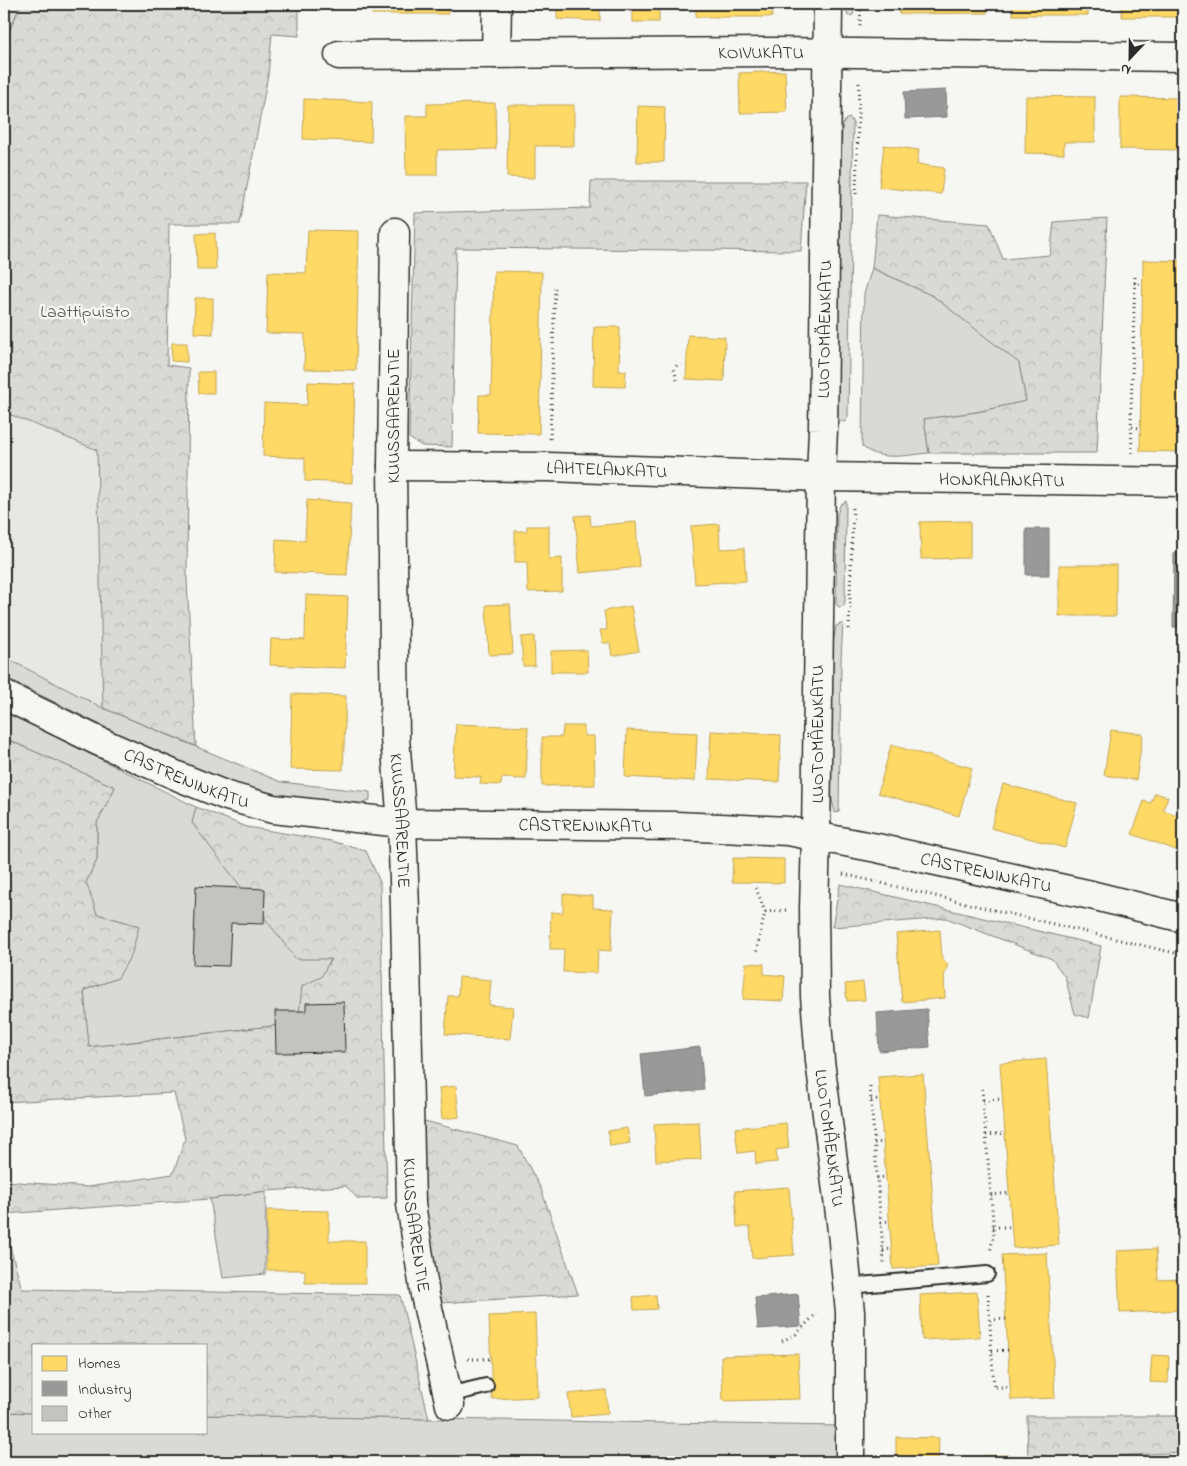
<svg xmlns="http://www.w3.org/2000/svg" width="1187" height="1466" viewBox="0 0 1187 1466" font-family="'Indie Flower',sans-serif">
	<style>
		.built { fill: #e7e7e3 }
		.grass { fill: #d9d9d5; stroke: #828280 }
		.forest { fill: url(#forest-crowns); stroke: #828280 }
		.homes { fill: #ffd966; stroke: #bfa554 }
		.industry { fill: #999; stroke: #787878 }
		.building { fill: #c3c3c0; stroke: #2b2b2b }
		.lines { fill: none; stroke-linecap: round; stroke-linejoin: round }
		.lane-casing { stroke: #2b2b2b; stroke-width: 18 }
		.street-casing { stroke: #2b2b2b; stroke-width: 31 }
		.path { stroke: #2b2b2b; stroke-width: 3; stroke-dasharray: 1 4; stroke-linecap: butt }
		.lane { stroke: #f6f6f2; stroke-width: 14 }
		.street { stroke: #f6f6f2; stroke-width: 28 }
		.labels { text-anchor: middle; stroke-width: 5; stroke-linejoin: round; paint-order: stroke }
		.street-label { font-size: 18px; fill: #2b2b2b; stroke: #f6f6f2 }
		.park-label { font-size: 18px; fill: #565656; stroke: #f6f6f2 }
	</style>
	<defs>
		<pattern id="forest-crowns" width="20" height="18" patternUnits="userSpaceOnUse" patternTransform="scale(1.25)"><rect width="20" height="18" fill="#d9d9d5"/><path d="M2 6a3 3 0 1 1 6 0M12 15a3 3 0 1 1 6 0" fill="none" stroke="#babab7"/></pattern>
	</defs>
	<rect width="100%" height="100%" fill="#f6f6f2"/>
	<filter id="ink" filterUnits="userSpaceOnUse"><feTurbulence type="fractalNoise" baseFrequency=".02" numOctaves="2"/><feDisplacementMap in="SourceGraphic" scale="10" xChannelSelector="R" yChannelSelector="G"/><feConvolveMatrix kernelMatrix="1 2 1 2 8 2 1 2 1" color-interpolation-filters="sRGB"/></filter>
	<g filter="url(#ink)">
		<path class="built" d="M4,412l93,38 6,258 -99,-51z"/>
		<path class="grass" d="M4,4h17l-17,39z
			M844,4h11l-2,11 -5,1z
			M850,118l3,5 -5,293 -2,5 -3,1 -6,-4 5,-292 4,-7z
			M872,268l61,28 86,66 7,39 -49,11 -53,7 5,34c-22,2 -51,9 -67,-7l2,-152z
			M846,501l-1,100 -1,5 -5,1 -3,-3 1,-89 3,-10z
			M843,623l-2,36 -2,153 -4,1 -4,-18 1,-145 4,-24z
			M4,657l99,51 178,74 89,10v8l-12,6 -86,-11 -42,-10 -45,-18 -181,-90z
			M4,711l192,96 -3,16 138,136 -33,64 -210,24 -4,-57 34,-12 21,-52 -42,-12 -11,-32 11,-22v-37l18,-36 -111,-49z
			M266,1191l-1,83 -42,4 -13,-79z
			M4,1412l30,1v19h172v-17l633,11 -3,36h-832z"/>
		<path class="forest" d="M21,4h278v32l-27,-2 -4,41 -28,149h-71l-2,141 22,3 -2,213 9,165 -93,-38 -6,-258 -93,-38v-369z
			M591,181h215l-5,70 -345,-3 -4,199 -30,-1 -13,-8 6,-225 175,-5z
			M877,215l112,9 14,35 47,-4 4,-33 53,-4 -10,235h-168l-5,-34 53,-7 49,-11 -7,-38 -86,-67 -61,-28z
			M4,738l111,49 -18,36v37l-11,22 11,32 42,12 -7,27 -14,25 -34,12 5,57 209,-24 4,-37 19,-9 10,-18h-35l-104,-136 4,-16 51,20 84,14 35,10 14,31 7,316 -29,1 -12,-13 -80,5 -56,8 -206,15v-33l84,6 85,-13 12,-35 -11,-46 -170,9z
			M840,884l261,62 -12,72 -14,-4 -10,-37 -13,-18 -106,-41 -114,9z
			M421,1120l97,26 23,43 37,105 -137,9 -17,-95z
			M4,1226l18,63 378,6 29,124 -223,-4v-70h-172v68l-30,-1z
			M1027,1416h156v36l-101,6 -1,4h-53z"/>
		<path class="homes" d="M372,4h76v10h-76z
			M557,4h43v17l-43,-2z
			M633,4h26v18h-26z
			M696,4h76v13h-76z
			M899,4h88v9l-88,1z
			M1013,4h75v11h-75z
			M1122,4h61v13h-61z
			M785,71l2,41 -47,1 -1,-40z
			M1026,96l69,1v45h-31v12l-39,-1z
			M1120,97l63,1v52l-63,-1z
			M304,99l68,3 -1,40 -68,-3z
			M495,103l1,46 -59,1v25h-31l-1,-59h22v-12z
			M508,105h66v41h-39v32l-28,-1z
			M638,106l27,1 -1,55h-27z
			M884,145l35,5 -2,14 27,4 -3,26 -62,-7z
			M308,230l51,1 -3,139 -52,-1 1,-35 -39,-1 2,-61 38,1z
			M215,233l1,37h-19l-1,-36z
			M1143,260l40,1v191l-43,-1z
			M494,271l48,1 -3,162 -61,-1 1,-38h12z
			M195,298h18v36l-19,-1z
			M594,327h26l-1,44h7l-1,16 -32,-1z
			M688,335l37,2 -1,44 -38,-2z
			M172,343h15v19l-16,-1z
			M198,372h16v21h-15z
			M308,382l47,2 -3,99 -47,-2v-23l-42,-2 1,-53 43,2z
			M307,500l44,3 -4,72 -72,-3 1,-33 29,2z
			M590,515l1,11 45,-4 3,45 -59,6 -5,-57z
			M970,521v37l-49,1 -1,-37z
			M719,524l1,25 24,-1 2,33 -51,3 -4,-58z
			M527,526h22v33l13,-1v33l-34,1 -1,-30h-12v-31h12z
			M1059,565h57v51h-57z
			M306,595l42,2 -3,71 -75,-3 1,-26 34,1z
			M510,604l3,50 -24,1 -3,-50z
			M631,606l8,45 -27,5 -2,-13h-7l-3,-13h7l-3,-19z
			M534,636l1,30h-12l-2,-29z
			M587,650l1,22h-37v-21z
			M292,694l54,2 -3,74 -53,-1z
			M456,724l72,3 -2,52 -24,-1 -1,7 -21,-1 1,-7 -28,-1z
			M563,726h21v10h10l1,49 -53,1v-49h20z
			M627,730l70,3 -2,48 -70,-4z
			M1111,730l32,4 -7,46 -32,-5z
			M711,731l70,4 -2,47 -70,-3z
			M891,745l81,23 -13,48 -81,-23z
			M1003,784l74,19 -12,45 -74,-20z
			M1155,793l13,4 -5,13 20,7v23l-4,11 -47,-17 12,-33 7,2z
			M733,858l51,1v24l-52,-1z
			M563,894l30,2v12l20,1 -2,42 -13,-1 -1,23 -34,-1 1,-23h-14l1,-37 12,1z
			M940,930l2,29 6,5 -4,13 1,21 -43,4 -6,-68z
			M746,963l18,1v10l21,2 -2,25 -40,-2z
			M459,977l32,3 -2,25 24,2 -3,32 -65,-5 3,-38h10z
			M863,982l2,18 -18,1 -2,-17z
			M1183,1023v52h-1z
			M1046,1059l13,186 -46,3 -13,-185z
			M923,1074l15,192 -45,3 -15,-192z
			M456,1086l3,31 -17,2 -3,-31z
			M699,1122l2,37 -45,2 -2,-37z
			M786,1123l3,25 -13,2 1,12 -21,2 -1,-13 -17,2 -3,-25z
			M627,1128l3,15 -20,3 -2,-15z
			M789,1187l5,68 -42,3 -2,-31h-13l-2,-36z
			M267,1210l62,1v30h36v42h-60v-13h-38z
			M1156,1249l2,31 24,-1 1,31 -63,3 -3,-62z
			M1047,1253l8,145 -44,2 -9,-145z
			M977,1292l3,45 -58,3 -2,-45z
			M656,1295l1,14 -23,1 -1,-13z
			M535,1314l3,83 -46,2 -3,-83z
			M798,1354l2,45 -77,2 -2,-45z
			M1152,1355l17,1 -1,27 -18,-1z
			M606,1390l2,24 -37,3 -3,-23z
			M896,1437l43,1 -1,24h-42z
			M1012,1455v7h-29v-6z
			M1155,1461h28v1h-28z"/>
		<path class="industry" d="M946,90l1,27 -42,2 -1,-27z
			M1026,529h23v46h-23z
			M1174,552h9v76l-10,-1z
			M927,1009l3,38 -51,4 -2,-38z
			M700,1047l4,43 -59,6 -4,-42z
			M798,1294l3,32 -43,3 -3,-31z"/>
		<path class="building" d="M196,886l69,3 -1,35 -33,-1 -2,43 -36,-1z
			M344,1002l1,50 -69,1 -1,-42h31v-8z"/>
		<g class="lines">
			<g class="lane-casing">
				<path id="lane" d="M848,1286l139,-12
					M448,1395l38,-9"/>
			</g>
			<g class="street-casing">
				<g id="street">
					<path id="s1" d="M828,4l-5,425 -2,48 -5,359 -2,73 1,87 5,65 21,161 9,90v150"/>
					<path d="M496,54l1,-50"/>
					<path id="s2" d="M339,55l433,-3 411,5"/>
					<path id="s3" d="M395,232l-3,234 3,272 7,85 3,86 6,295 14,91 25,110"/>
					<path id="s4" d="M392,466l157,1 272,10 362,5"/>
					<path id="s5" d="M4,695l94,46 84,37 45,18 46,13 129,14 274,3 112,5 89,17 214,47 92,23"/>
				</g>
			</g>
			<path class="path" d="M860,26l1,-22
				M856,194l3,-114
				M1134,283h9
				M677,380l-3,-11 3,-4 4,-1
				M1132,427l8,1
				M550,439l5,-154
				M1132,453l-1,-42 4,-134
				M849,629l4,-124
				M843,874l340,81
				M756,888l9,24 -9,42
				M765,912l22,-2
				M870,1087l14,176
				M982,1089l12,143 -4,21
				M871,1100l8,-1
				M983,1100l20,-1
				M986,1135l20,-2
				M874,1143l9,-1
				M877,1178l8,-1
				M991,1195l19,-2
				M881,1222l8,-1
				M993,1227h19
				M883,1250l8,-1
				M988,1294l6,93h16
				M990,1320l16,-1
				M782,1341l14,-7 21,-21
				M992,1351l16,-1
				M468,1359h22"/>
			<use href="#lane" class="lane"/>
			<use href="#street" class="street"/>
		</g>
	</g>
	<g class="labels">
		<g class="street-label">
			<text dy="6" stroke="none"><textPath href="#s2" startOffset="422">KOIVUKATU</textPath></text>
			<text transform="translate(824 329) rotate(-89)" y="6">LUOTOMÄENKATU</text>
			<text transform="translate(393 416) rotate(-90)" y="6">KUUSSAARENTIE</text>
			<text dy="6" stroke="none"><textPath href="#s4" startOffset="215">LAHTELANKATU</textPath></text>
			<text dy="6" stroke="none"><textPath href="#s4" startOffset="610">HONKALANKATU</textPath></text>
			<text transform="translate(817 734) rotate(-90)" y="6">LUOTOMÄENKATU</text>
			<text dy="6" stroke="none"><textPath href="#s5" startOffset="201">CASTRENINKATU</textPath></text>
			<text dy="6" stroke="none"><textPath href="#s3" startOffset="589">KUUSSAARENTIE</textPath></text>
			<text dy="6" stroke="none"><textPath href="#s5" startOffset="606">CASTRENINKATU</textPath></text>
			<text dy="6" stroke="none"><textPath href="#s5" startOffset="1011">CASTRENINKATU</textPath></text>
			<text dy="6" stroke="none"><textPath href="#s1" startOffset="1135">LUOTOMÄENKATU</textPath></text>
			<text dy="6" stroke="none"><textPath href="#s3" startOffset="994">KUUSSAARENTIE</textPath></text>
		</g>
		<g class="park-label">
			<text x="85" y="317">Laattipuisto</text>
		</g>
	</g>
	<rect width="1187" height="1466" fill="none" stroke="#f6f6f2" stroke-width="20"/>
	<rect x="10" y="10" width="1167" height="1446" fill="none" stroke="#2b2b2b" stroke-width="2" filter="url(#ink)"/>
	<rect x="32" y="1344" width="175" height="90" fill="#f6f6f2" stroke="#a5a5a2"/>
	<rect x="42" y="1356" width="25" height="15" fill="#ffd966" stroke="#a5a5a2"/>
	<text x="78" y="1368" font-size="15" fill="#2b2b2b">Homes</text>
	<rect x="42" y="1381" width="25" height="15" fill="#999999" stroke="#a5a5a2"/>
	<text x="78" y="1394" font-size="15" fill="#2b2b2b">Industry</text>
	<rect x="42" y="1406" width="25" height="15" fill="#c3c3c0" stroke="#a5a5a2"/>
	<text x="78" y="1418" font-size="15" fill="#2b2b2b">Other</text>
	<g transform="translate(1130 58) rotate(202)" stroke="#f6f6f2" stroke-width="4" paint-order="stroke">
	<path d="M0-4L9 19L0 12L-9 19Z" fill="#2b2b2b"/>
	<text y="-8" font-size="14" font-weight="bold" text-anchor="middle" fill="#2b2b2b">N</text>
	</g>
</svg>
